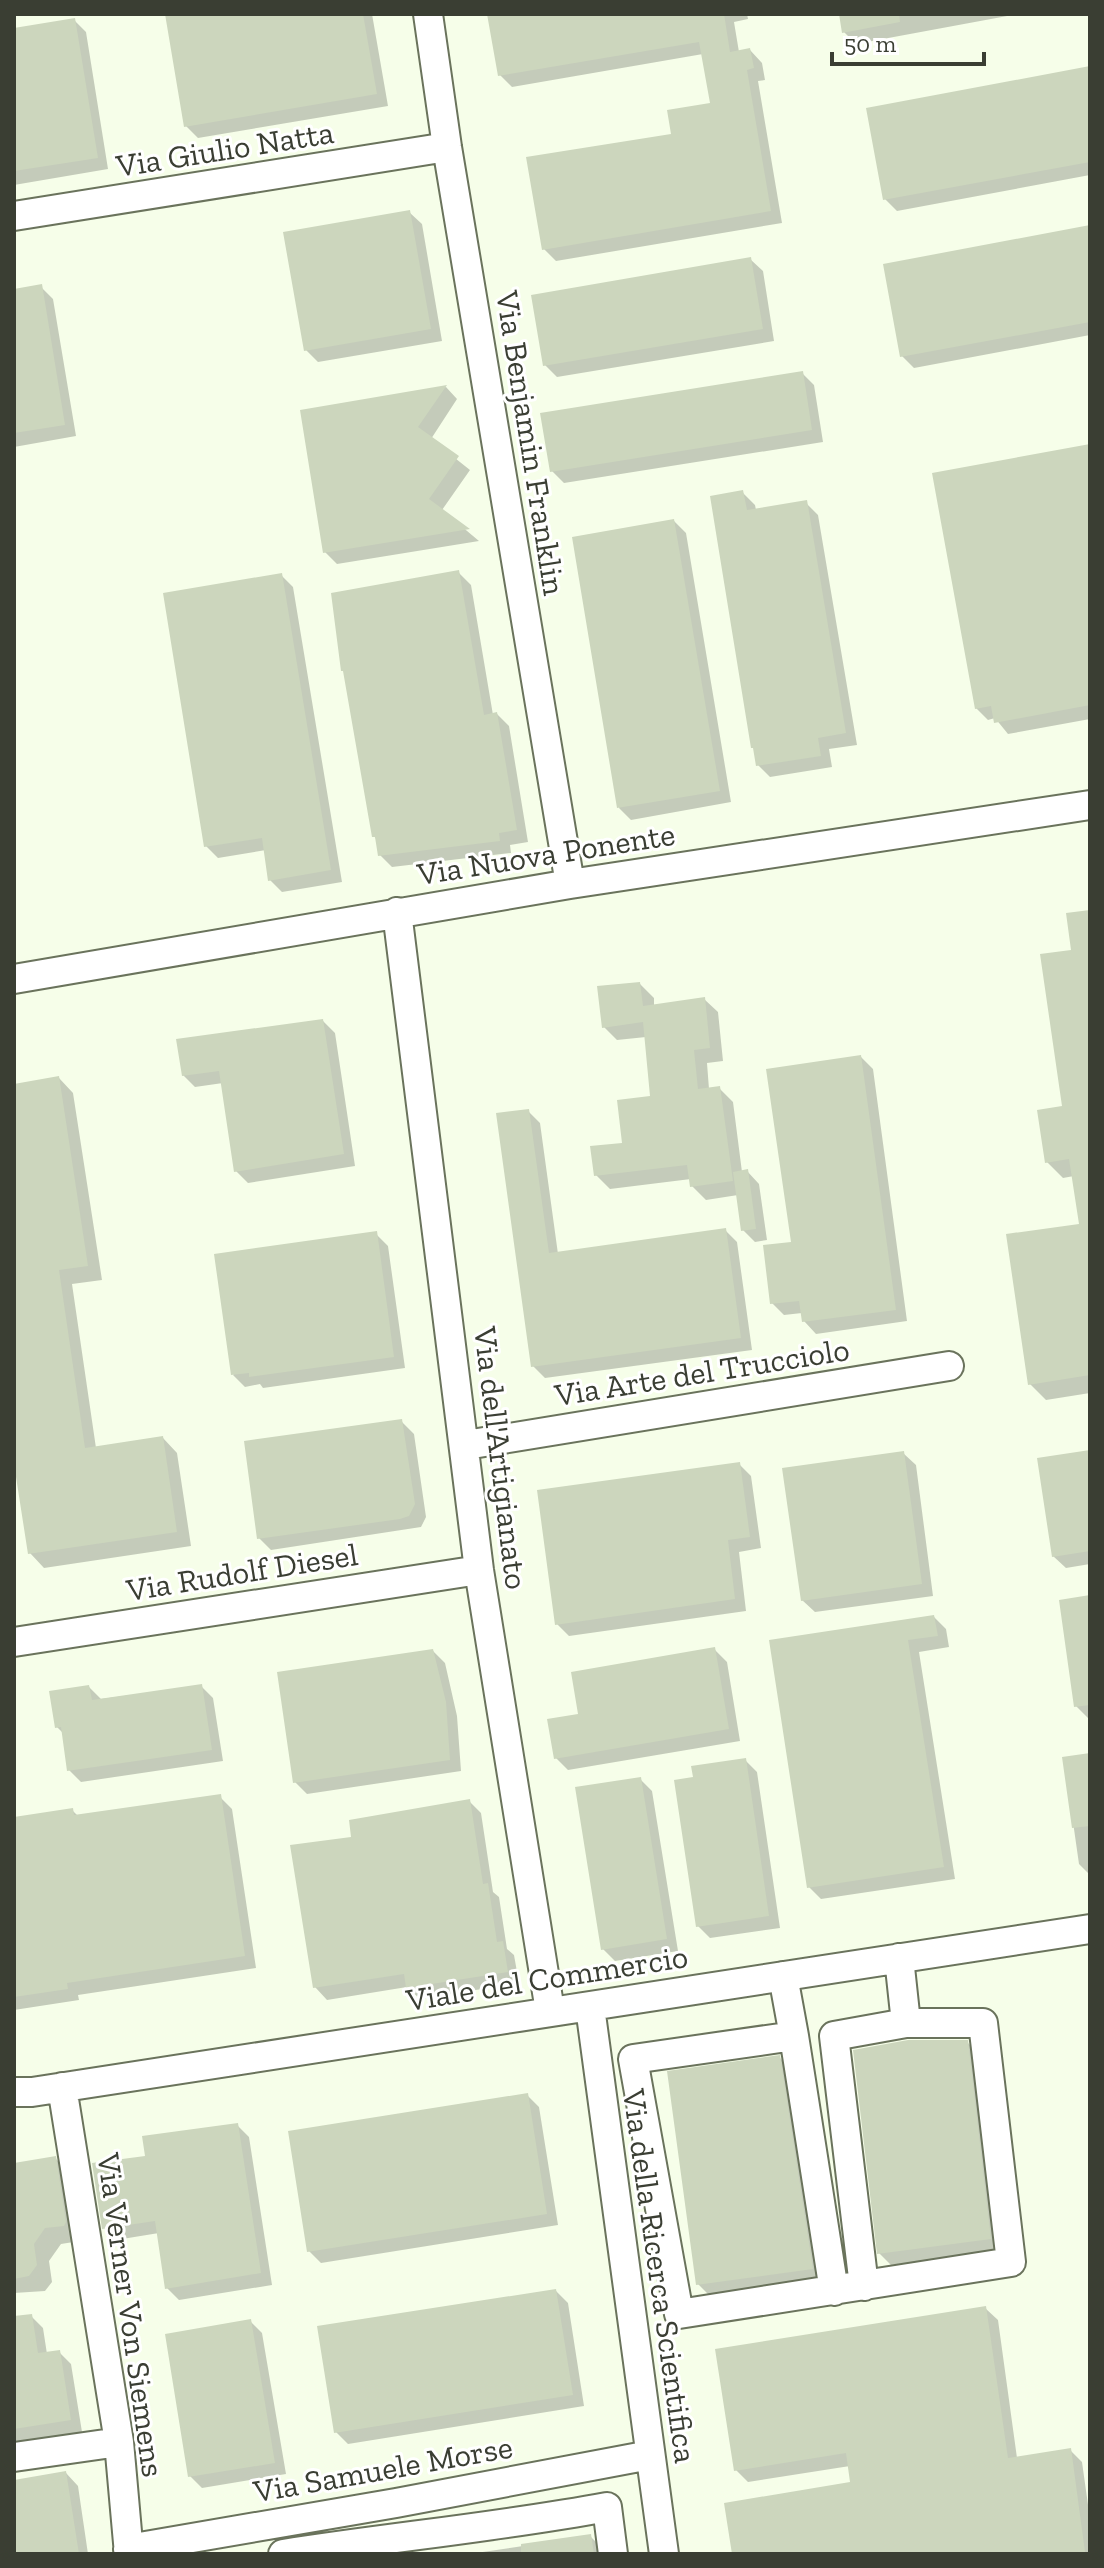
<svg xmlns="http://www.w3.org/2000/svg" width="1104" height="2568" viewBox="0 0 1104 2568" font-family="'Zilla Slab',serif">
	<style>
		.shadow { fill: #0003 }
		.building { fill: #ccd6bd }
		.lines { fill: none; stroke-linecap: round; stroke-linejoin: round }
		.minor-casing { stroke: #6a735c; stroke-width: 32 }
		.minor { stroke: #fff; stroke-width: 28 }
		.labels { text-anchor: middle; stroke-width: 6; stroke-linejoin: round; paint-order: stroke }
		.street-label { font-size: 32px; fill: #3a3e33; stroke: #fff }
	</style>
	<rect width="100%" height="100%" fill="#f6fee9"/>
	<path class="shadow" d="M167,14h205l16,92 -190,32 -12,-12z
		M489,14h258l1,5 -14,3 5,30 11,-2 12,13 3,17 -7,1 24,142 -226,38 -12,-12 168,-145 -9,-50 -191,33 -12,-12z
		M841,14h177l-162,30 -12,-12z
		M74,20l12,12 22,137 -94,16v-155z
		M1090,68v107l-193,36 -12,-12z
		M409,212l13,12 20,117 -124,21 -12,-12z
		M1090,227v108l-176,33 -12,-12z
		M750,259l13,12 11,70 -217,36 -12,-12z
		M41,287l12,12 23,137 -62,11v-156z
		M802,373l12,12 9,57 -259,41 -12,-12z
		M446,387l11,12 -26,40 39,31 -28,40 37,31 -142,23 -12,-12 -23,-141z
		M1090,446v273l-82,15 -13,-16 -7,2 -12,-12z
		M743,493l12,12 1,5 50,-7 12,12 39,230 -28,4 3,18 -62,10 -12,-12z
		M674,521l12,12 45,269 -100,18 -12,-12z
		M459,573l12,12 22,130 4,-1 12,12 19,116 -18,3 1,8 -119,14 -12,-12 -3,-15 -3,-4z
		M281,575l12,12 49,295 -60,10 -12,-12 -4,-30 -48,8 -12,-12z
		M1090,912v481l-44,7 -16,-16 51,-159 -7,-49 -11,2 -16,-16 18,-54 8,-157z
		M640,984l14,14v8l50,-7 14,13 5,49 -16,2 2,26 10,-1 14,14 9,70 5,-1 12,13 8,56 -12,2 -12,-12 -5,-35 -32,5 -14,-14 -1,-7 -81,10 -14,-14 28,-31 28,-47 -6,-60 -29,3 -13,-13z
		M323,1021l12,12 20,133 -107,17 -12,-12 -13,-88 -28,4 -12,-12z
		M861,1057l12,12 34,252 -91,13 -12,-13 -2,-8 -18,2 -12,-12z
		M59,1078l14,15 29,187 -30,4 24,164 67,-10 14,15 14,93 -147,22 -14,-15 -16,-101v-366z
		M528,1111l12,12 18,131 167,-24 12,12 15,108 -207,28 -12,-12z
		M376,1234l12,12 17,122 -142,20 -3,-4 -15,3 -12,-12z
		M402,1422l12,12 12,83 -5,10 -150,23 -12,-12z
		M1090,1452v112l-24,4 -13,-12z
		M903,1453l13,12 17,131 -118,16 -13,-12z
		M739,1464l12,12 10,72 -22,4 7,59 -177,25 -12,-12z
		M1090,1597v121h-2l-12,-12z
		M934,1617l12,12 3,18 -30,5 36,227 -134,20 -12,-12 -38,-245z
		M715,1650l12,12 13,79 -172,29 -12,-12 24,-42z
		M433,1651l12,12 12,53 4,55 -154,23 -12,-12z
		M201,1686l12,12 10,63 -142,21 -12,-12 -5,-36 -7,-7 32,-40 12,12z
		M1090,1755v120l-11,-11 -15,-105z
		M745,1760l12,12 23,156 -70,10 -12,-12 -3,-147z
		M640,1779l12,12 26,160 -63,10 -12,-12z
		M220,1797l12,12 24,159 -178,27 1,5 -65,10v-191l58,-9 7,7z
		M469,1801l12,12 12,79 6,5 8,52 7,6 5,28 -99,16 -13,-12 -80,13 -12,-13 38,-149z
		M967,2042l12,12 23,196 -111,15 -12,-12z
		M779,2057l12,12 33,212 -114,15 -12,-12z
		M527,2095l12,12 19,118 -237,38 -12,-12z
		M237,2125l12,12 23,148 -93,15 -12,-12 -8,-55 -43,7 -12,-12 43,-71z
		M55,2158l16,16 9,67 -19,3 -12,17 3,21 -7,9 -31,2v-128z
		M556,2291l12,12 16,103 -236,38 -12,-12z
		M985,2308l13,12 19,138 53,-8 12,12 8,57v35h-356l118,-71 -2,-17 -102,16 -12,-12z
		M31,2316l12,12 4,26 12,-2 12,12 11,68 -68,10v-124z
		M250,2321l12,12 24,141 -84,14 -12,-12z
		M66,2473l12,13 10,68h-74v-72z
		M590,2536l12,12 1,6h-134z"/>
	<path class="building" d="M165,14h198l14,80 -193,33z
		M487,14h237l6,38 20,-4 4,20 -7,2 24,141 -229,39 -16,-93 145,-23 -4,-24 43,-7 -11,-61 -201,34z
		M839,14h60l1,8 -58,11z
		M75,18l23,140 -84,13v-143z
		M1090,66v96l-207,38 -17,-92z
		M410,210l21,119 -127,22 -21,-119z
		M1090,225v97l-190,35 -17,-93z
		M751,257l12,72 -220,37 -12,-71z
		M42,284l23,141 -51,8v-144z
		M803,371l9,59 -262,42 -10,-59z
		M447,385l-29,42 41,29 -30,43 41,30 -147,24 -23,-143z
		M1090,444v261l-96,18 -3,-17 -16,3 -43,-236z
		M743,490l4,20 60,-10 39,233 -28,5 3,18 -65,10 -3,-18h-2l-41,-252z
		M674,519l46,272 -103,17 -45,-271z
		M459,570l25,145 13,-3 20,118 -18,3 1,8 -122,15 -3,-19h-3l-29,-166h-2l-10,-78z
		M282,573l49,297 -63,11 -6,-43 -58,9 -41,-254z
		M1090,910v465l-62,10 -22,-151 73,-10 -10,-65 -24,4 -8,-53 25,-4 -22,-152 31,-4 -5,-37z
		M640,982l3,24 62,-9 5,51 -16,2 4,39 22,-3 13,95 -43,6 -3,-22 -93,11 -4,-30 32,-3 -5,-43 33,-4 -7,-74 -41,6 -5,-42z
		M323,1019l21,135 -110,18 -15,-101 -37,5 -6,-37z
		M861,1055l35,255 -94,12 -3,-21 -29,3 -7,-59 28,-3 -25,-173z
		M59,1076l29,190 -29,4 26,178 78,-12 14,96 -149,22 -14,-90v-380z
		M529,1109l20,144 177,-25 15,110 -210,29 -35,-254z
		M748,1169l8,60 -15,2 -8,-59z
		M377,1231l17,126 -145,20v-4l-18,2 -17,-121z
		M402,1419l13,85 -6,12 -9,3 -143,20 -13,-98z
		M1090,1450v101l-38,6 -15,-99z
		M904,1451l18,133 -121,17 -19,-133z
		M740,1462l10,75 -22,3 7,59 -180,26 -18,-135z
		M1090,1595v110l-16,2 -15,-107z
		M934,1615l4,21 -30,4 36,227 -137,21 -38,-248z
		M715,1647l14,82 -175,30 -7,-40 31,-5 -7,-42z
		M433,1649l13,53 4,58 -157,23 -16,-111z
		M202,1684l10,66 -145,21 -6,-44 -6,1 -6,-37 40,-6 3,15z
		M1090,1753v73l-18,2 -10,-71z
		M746,1758l23,158 -73,11 -22,-147 19,-3 -2,-11z
		M641,1777l26,162 -66,11 -26,-163z
		M221,1794l24,162 -178,27 1,6 -54,8v-180l59,-9 1,7z
		M470,1799l13,85 5,-1 9,59 6,-1 5,31 -102,16 -2,-14 -91,14 -23,-143 61,-8 -2,-17z
		M908,2040h60l23,199 -114,15 -24,-204z
		M780,2055l33,214 -117,16 -29,-214z
		M528,2093l19,121 -240,38 -19,-121z
		M238,2123l23,150 -96,16 -10,-68 -53,8 -10,-66 53,-7 -3,-20z
		M56,2156l10,66 -2,4 -19,2 -11,16 3,21 -8,11 -15,3v-116z
		M556,2289l17,106 -239,38 -17,-107z
		M986,2306l22,152 63,-10 14,104 -14,2h-339l-8,-51 126,-21 -4,-29 -112,18 -19,-122z
		M32,2314l6,39 22,-3 11,70 -57,9v-113z
		M251,2319l24,144 -87,14 -23,-143z
		M66,2471l13,83h-65v-74z
		M591,2534l3,20h-73v-10z"/>
	<g class="lines">
		<g class="minor-casing">
			<path id="minor" d="M428,14l19,133 123,737
				M14,216l433,-69
				M397,912l82,658 71,441
				M14,979l556,-95 520,-79
				M466,1445l483,-79
				M14,1642l465,-72
				M783,1976l11,60 -161,23 46,255 332,-52 -28,-239h-77l-7,-65
				M590,2007l74,547
				M794,2036l40,255
				M62,2087l57,355 10,112
				M14,2092h18l1058,-163
				M864,2286l-30,-250 72,-13
				M14,2457l105,-15
				M128,2549l268,-46 254,-48
				M283,2554c108,-17 217,-27 324,-47l6,47"/>
		</g>
		<use href="#minor" class="minor"/>
	</g>
	<g class="labels">
		<g class="street-label">
			<text transform="translate(225 149) rotate(-9)" y="11">Via Giulio Natta</text>
			<text transform="translate(531 443) rotate(81)" y="11">Via Benjamin Franklin</text>
			<text transform="translate(546 854) rotate(-9)" y="11">Via Nuova Ponente</text>
			<text transform="translate(702 1372) rotate(-9)" y="11">Via Arte del Trucciolo</text>
			<text transform="translate(501 1458) rotate(83)" y="11">Via dell'Artigianato</text>
			<text transform="translate(242 1572) rotate(-9)" y="11">Via Rudolf Diesel</text>
			<text transform="translate(547 1978) rotate(-9)" y="11">Viale del Commercio</text>
			<text transform="translate(660 2276) rotate(82)" y="11">Via della Ricerca Scientifica</text>
			<text transform="translate(131 2315) rotate(82)" y="11">Via Verner Von Siemens</text>
			<text transform="translate(383 2469) rotate(-10)" y="11">Via Samuele Morse</text>
		</g>
	</g>
	<rect width="1104" height="2568" fill="none" stroke="#3a3e33" stroke-width="32"/>
	<path d="M832 52v12h152v-12" fill="none" stroke="#3a3e33" stroke-width="4"/>
	<text x="844" y="52" font-size="24" fill="#3a3e33" stroke="#ffffff" stroke-width="6" paint-order="stroke">50 m</text>
</svg>
